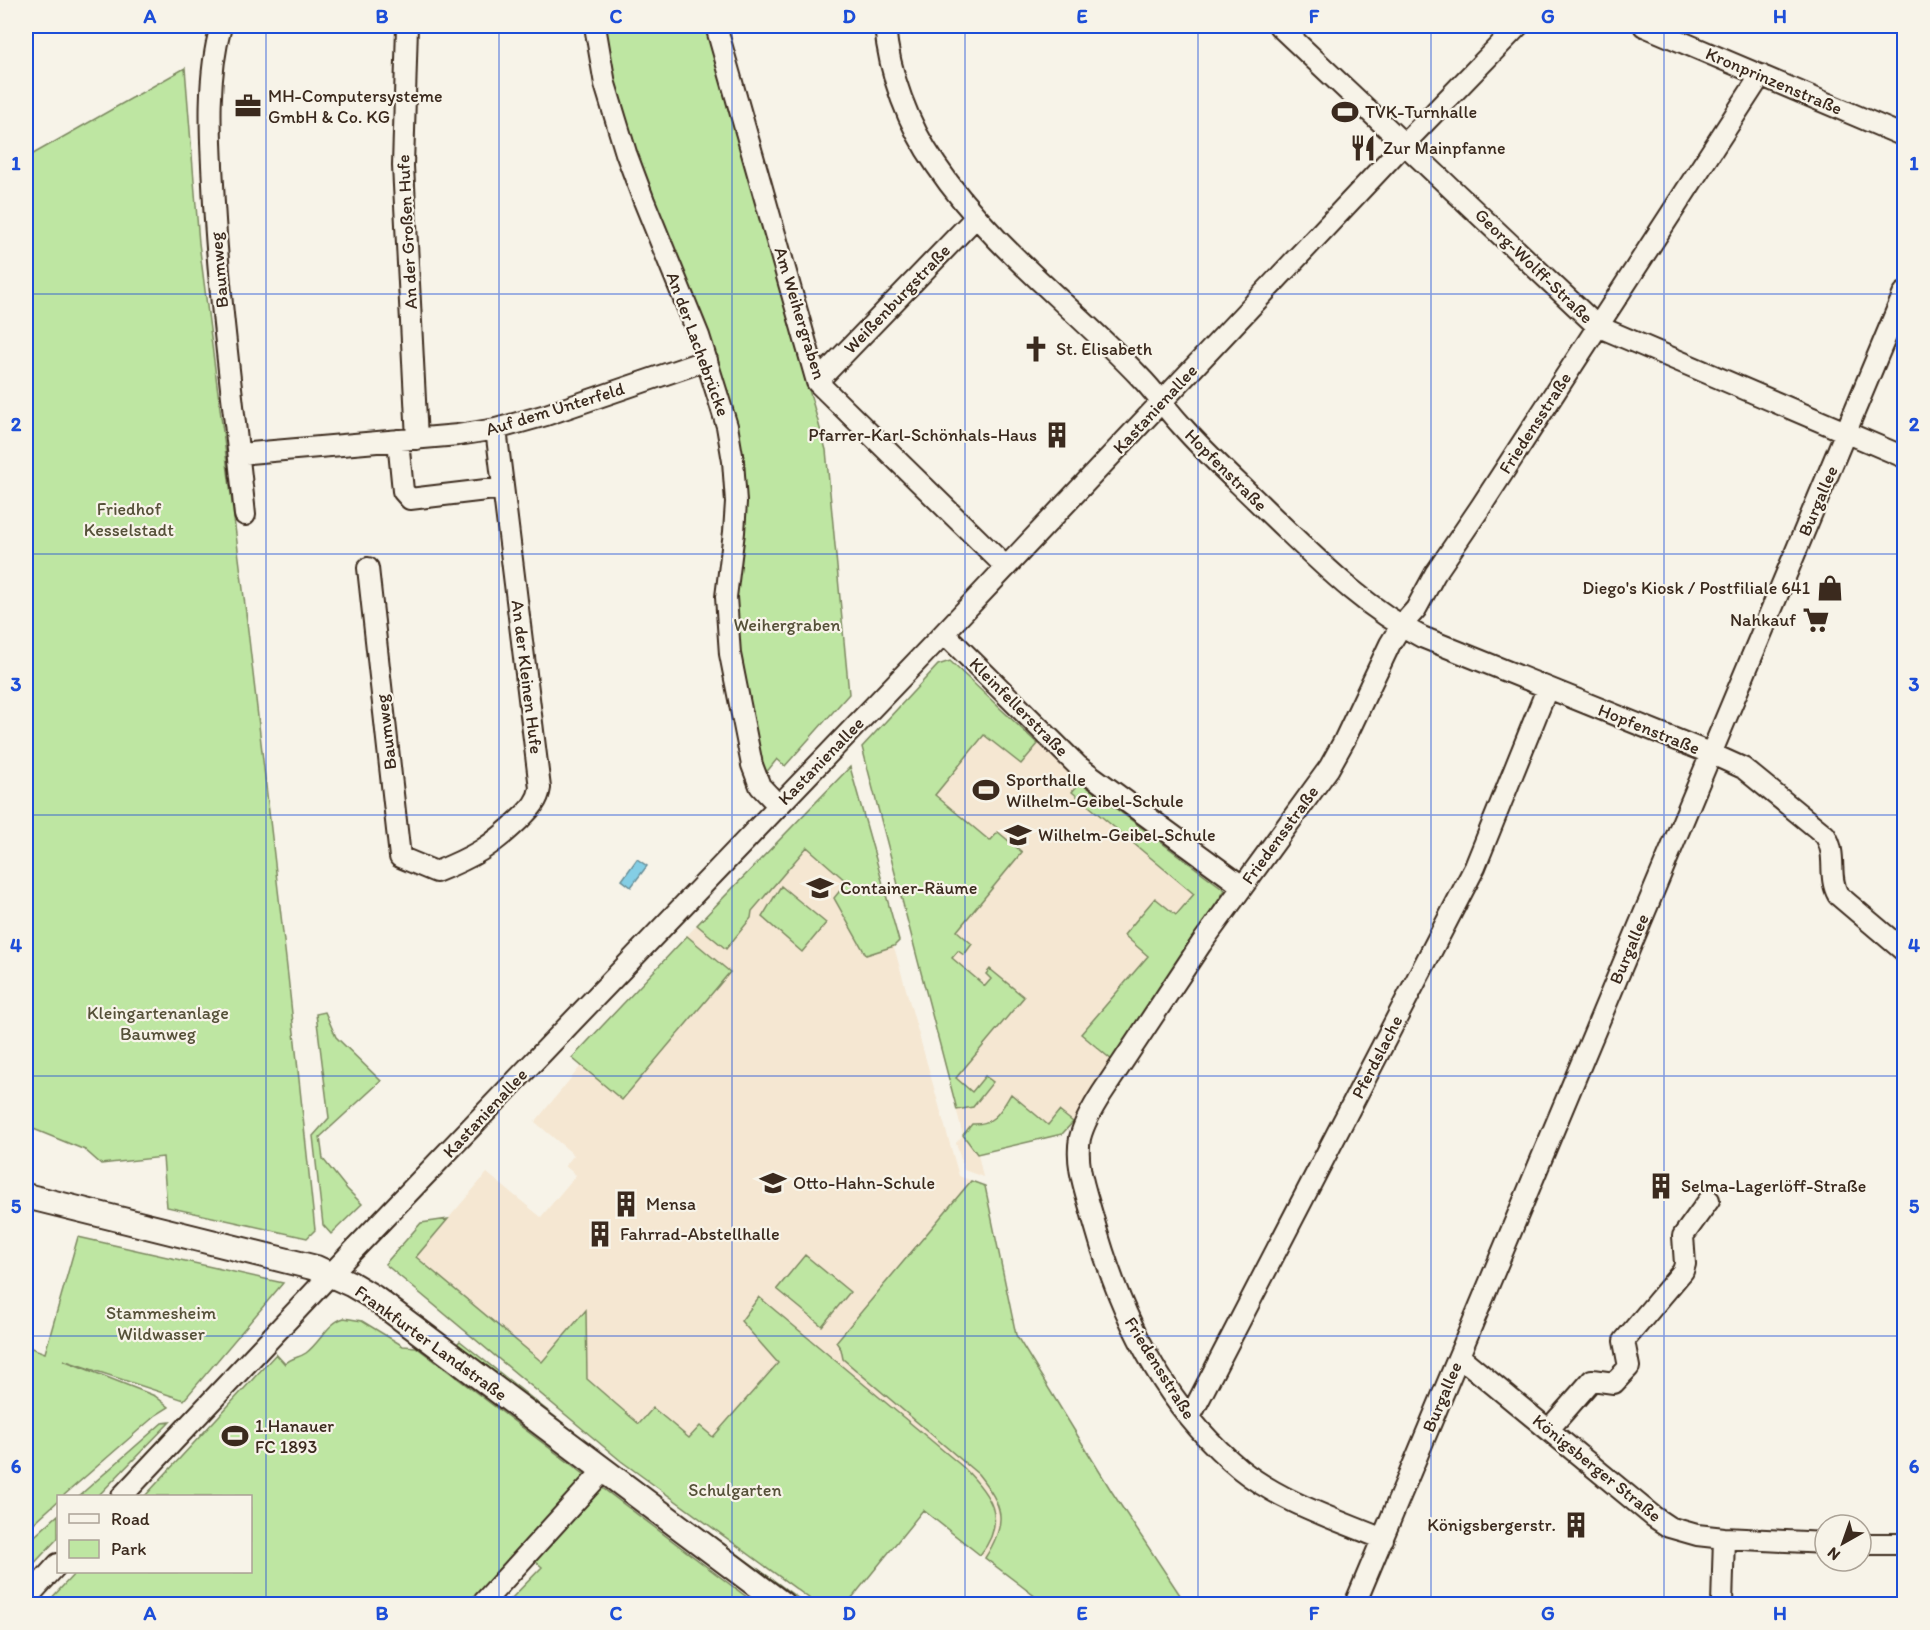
<svg xmlns="http://www.w3.org/2000/svg" width="1930" height="1630" viewBox="0 0 1930 1630" font-family="Itim,sans-serif">
	<style>
		.built { fill: #f5e7d2 }
		.green { fill: #bee6a2; stroke: #7c8860; stroke-width: 1.5 }
		.water { fill: #84cee5; stroke: #678c95; stroke-width: 1.5 }
		.lines { fill: none; stroke-linecap: round; stroke-linejoin: round }
		.minor-casing { stroke: #3b2a1e; stroke-width: 24 }
		.major-casing { stroke: #3b2a1e; stroke-width: 28 }
		.minor { stroke: #f7f3e8; stroke-width: 20 }
		.major { stroke: #f7f3e8; stroke-width: 24 }
		.grid { fill: none; stroke: #1d4ed8; stroke-width: 1.5; stroke-opacity: 0.55 }
		.labels { text-anchor: middle; stroke-width: 4.5; stroke-linejoin: round; paint-order: stroke }
		.street-label { font-size: 18px; fill: #3b2a1e; stroke: #f7f3e8 }
		.poi-label { font-size: 18px; fill: #3b2a1e; stroke: #f7f3e8; text-anchor: start }
		.park-label { font-size: 18px; fill: #555038; stroke: #f7f3e8 }
		.neatline { fill: none; stroke: #1d4ed8; stroke-width: 2 }
		.grid-label { font-size: 20px; text-anchor: middle; font-weight: bold; fill: #1d4ed8 }
	</style>
	<rect width="100%" height="100%" fill="#f7f3e8"/>
	<filter id="ink" filterUnits="userSpaceOnUse"><feTurbulence type="fractalNoise" baseFrequency=".0167" numOctaves="2"/><feDisplacementMap in="SourceGraphic" scale="12" xChannelSelector="R" yChannelSelector="G"/><feConvolveMatrix kernelMatrix="1 2 1 2 8 2 1 2 1" color-interpolation-filters="sRGB"/></filter>
	<g filter="url(#ink)">
		<path class="built" d="M950,661l120,113 155,116 -156,237 -7,7 -84,20 5,23 -19,-7 -8,-27 7,-8 -101,-388 76,-82z
			M850,767l49,174 -5,6 65,229 26,10 31,149 96,157 46,71 -113,41 -122,-94 -76,94h-30l-196,-143 -236,-197 36,-41 27,-4 39,-46 54,44 35,-42 -11,-9 9,-11 -39,-33 46,-56 -9,-8 125,-133z"/>
		<path class="green" d="M602,26h105l119,424 23,244 -64,72 -8,-7 -12,15 -25,-104 -7,-43 4,-170 -118,-346z
			M185,68l14,175 47,370 42,363 27,254 -8,8 -140,-31 -4,-50 -62,7 -16,-14 -59,-24v-968z
			M950,661l88,83 -17,20 -37,-29 -49,60 55,46 8,-9 24,20 -65,79 15,13 -8,11 -6,-4 -6,7 33,28 6,-7 -5,-5 4,-5 34,28 -68,81 16,14 13,-16 8,6 -20,25 -16,3 -95,-363 76,-82z
			M850,767l49,174 -5,5 -28,9 -32,-57 13,-16 -40,-35 -55,64 -1,7 -25,31 -29,-24z
			M1080,782l145,108 -112,171 -32,-27 67,-78 -24,-21 31,-37 21,17 18,-21 -122,-102z
			M781,886l45,37 -24,29 -40,-35z
			M687,936l43,36 -108,128 -50,-42z
			M325,1012l11,25 45,44 -61,56 3,22 24,30 15,15 -31,30 -8,-9 -10,-89 16,-18 -13,-104z
			M1011,1094l37,31 11,-14 14,11 -11,12 -85,20 -14,-19 9,-11c23,1 29,-14 39,-30z
			M971,1181l14,5 31,149 96,157 74,112h-141l-60,-46c23,-36 19,-51 -7,-84l-135,-115 -2,-10 -5,-7z
			M448,1219l-32,38 126,105 44,-52 1,69 52,45 14,-16 36,30 11,-12 13,11 65,-74 -37,-42 18,-24 204,170c27,27 46,52 17,88l-57,-45 -76,94h-30l-196,-143 -236,-197 36,-41z
			M78,1237l205,46 -99,117 -121,-40 92,36 14,11 -13,8 -93,81h-5v5l-32,29v-184l19,7z
			M805,1255l45,37 -28,34 -45,-37z
			M344,1318l18,3 41,25 13,1 340,257h-250l36,-37 -14,-12 -47,49h-435l30,-32h174v-76h-105l131,-142 9,10c6,-7 14,-6 21,-11 14,-10 21,-30 38,-35z
			M460,1341l153,122 193,141h-11l-188,-138 -151,-121z
			M170,1422l-72,74h-19l83,-73z
			M58,1515v23l-32,34v-28z"/>
		<path class="water" d="M637,859l10,7 -16,21 -9,-7z"/>
		<g class="lines">
			<g class="minor-casing">
				<path id="minor" d="M221,26c-14,50 -11,106 -8,158 5,111 21,221 32,331
					M407,26l-4,140 14,273
					M595,26l10,58 21,69 18,48 55,135 28,90 6,35 3,41 -2,30 -8,65 4,57 22,111 8,21 18,19
					M716,26l101,356 189,185
					M885,26c4,48 23,99 51,139 55,82 137,141 204,212 15,15 27,33 41,48 28,32 60,60 90,90 47,45 92,92 151,122l290,117 31,14 82,67c13,20 2,40 13,60l66,56
					M1279,26l318,300 307,131
					M1644,26l260,110
					M817,382l159,-165
					M398,440l5,51 7,8 93,-11
					M239,454l219,-19 38,-6 50,-14 161,-55
					M368,568l32,289 36,15c37,-15 55,-25 84,-53 9,-9 18,-17 20,-31l-44,-359
					M944,633l134,133 164,120
					M1459,1356l195,161 15,10 28,8 27,3 101,5
					M1190,1417l285,-550 72,-178
					M1549,1429l43,-49 22,3 15,-16 -5,-26 59,-70 2,-7 -2,-28 26,-36
					M122,1496l225,-239 597,-624 461,-490 113,-117
					M1383,1539c-48,-20 -102,-37 -143,-70 -77,-64 -121,-156 -147,-251 -7,-26 -18,-53 -13,-80 4,-16 13,-31 22,-45l99,-149 128,-176 15,-27 46,-97 11,-18 15,-17 19,-35 45,-66 281,-433
					M1861,1544h43
					M26,1599l32,-35
					M482,1604l121,-133
					M1355,1604l549,-1311
					M1722,1604l2,-66"/>
			</g>
			<g class="major-casing">
				<path id="major" d="M26,1196l290,72 35,16 22,13 409,307"/>
			</g>
			<use href="#minor" class="minor"/>
			<use href="#major" class="major"/>
		</g>
	</g>
	<path class="grid" d="M266,26v1578M499,26v1578M732,26v1578M965,26v1578M1198,26v1578M1431,26v1578M1664,26v1578M26,294h1878M26,554h1878M26,815h1878M26,1076h1878M26,1336h1878"/>
	<defs>
		<g id="office-bare" transform="scale(2.07)"><path d="M-6-3h4V-5.5h4V-3h4V5H-6ZM-1-4.5V-3h2v-1.5ZM-6 0V1H6V0Z" fill="#3b2a1e" stroke="#f7f3e8" stroke-width="2.5" paint-order="stroke"/></g>
		<g id="stadium-bare" transform="scale(2.07)"><path d="M0-5a6.5 5 0 1 0 0 10a6.5 5 0 1 0 0-10ZM-3.5-1.8h7v3.6h-7Z" fill="#3b2a1e" stroke="#f7f3e8" stroke-width="2.5" paint-order="stroke"/></g>
		<g id="restaurant-bare" transform="scale(2.07)"><path d="M-5-6h1v4h1v-4h1v4h1v-4h1v5L-1.5 .5V6h-2V.5L-5-1ZM5-6V6H3V1.5H1.5Q1.5-4 5-6Z" fill="#3b2a1e" stroke="#f7f3e8" stroke-width="2.5" paint-order="stroke"/></g>
		<g id="church-bare" transform="scale(2.07)"><path d="M-1.2-6h2.4v3.5h3.3v2.4h-3.3V6h-2.4V-.1h-3.3v-2.4h3.3Z" fill="#3b2a1e" stroke="#f7f3e8" stroke-width="2.5" paint-order="stroke"/></g>
		<g id="building-bare" transform="scale(2.07)"><path d="M-4-6H4V6H1V3H-1V6H-4ZM-2.5-4.3h1.7v1.8h-1.7ZM.8-4.3h1.7v1.8H.8ZM-2.5-1h1.7V.8h-1.7ZM.8-1h1.7V.8H.8Z" fill="#3b2a1e" stroke="#f7f3e8" stroke-width="2.5" paint-order="stroke"/></g>
		<g id="shop-bare" transform="scale(2.07)"><path d="M-5-2.5h2.3a2.7 3.5 0 0 1 5.4 0H5L5.5 6h-11ZM-1.5-2.5h3a1.5 2.3 0 0 0-3 0Z" fill="#3b2a1e" stroke="#f7f3e8" stroke-width="2.5" paint-order="stroke"/></g>
		<g id="supermarket-bare" transform="scale(2.07)"><path d="M-6-5.5h2.5l.6 2H6L4.5 2H-2.5L-4.4-4H-6ZM-1.5 3.2a1.3 1.3 0 1 0 .1 0ZM3 3.2a1.3 1.3 0 1 0 .1 0Z" fill="#3b2a1e" stroke="#f7f3e8" stroke-width="2.5" paint-order="stroke"/></g>
		<g id="school-bare" transform="scale(2.07)"><path d="M0-5L7-2L0 1L-7-2ZM-4 1L0 2.5L4 1V4Q0 6-4 4Z" fill="#3b2a1e" stroke="#f7f3e8" stroke-width="2.5" paint-order="stroke"/></g>
	</defs>
	<g fill-rule="evenodd">
		<use href="#office-bare" x="248" y="106"/>
		<use href="#stadium-bare" x="1345" y="112"/>
		<use href="#restaurant-bare" x="1363" y="148"/>
		<use href="#church-bare" x="1036" y="349"/>
		<use href="#building-bare" x="1057" y="435"/>
		<use href="#shop-bare" x="1830" y="588"/>
		<use href="#supermarket-bare" x="1816" y="620"/>
		<use href="#stadium-bare" x="986" y="790"/>
		<use href="#school-bare" x="1018" y="835"/>
		<use href="#school-bare" x="820" y="888"/>
		<use href="#school-bare" x="773" y="1183"/>
		<use href="#building-bare" x="1661" y="1186"/>
		<use href="#building-bare" x="626" y="1204"/>
		<use href="#building-bare" x="600" y="1234"/>
		<use href="#stadium-bare" x="235" y="1436"/>
		<use href="#building-bare" x="1576" y="1525"/>
	</g>
	<g class="labels">
		<g class="street-label">
			<text transform="translate(1774 81) rotate(23)" y="6">Kronprinzenstraße</text>
			<text transform="translate(407 232) rotate(-93)" y="6">An der Großen Hufe</text>
			<text transform="translate(1534 266) rotate(44)" y="6">Georg-Wolff-Straße</text>
			<text transform="translate(219 270) rotate(-95)" y="6">Baumweg</text>
			<text transform="translate(897 299) rotate(-46)" y="6">Weißenburgstraße</text>
			<text transform="translate(800 313) rotate(73)" y="6">Am Weihergraben</text>
			<text transform="translate(698 344) rotate(70)" y="6">An der Lachebrücke</text>
			<text transform="translate(555 409) rotate(-17)" y="6">Auf dem Unterfeld</text>
			<text transform="translate(1155 409) rotate(-47)" y="6">Kastanienallee</text>
			<text transform="translate(1535 423) rotate(-57)" y="6">Friedensstraße</text>
			<text transform="translate(1226 470) rotate(45)" y="6">Hopfenstraße</text>
			<text transform="translate(1818 501) rotate(-67)" y="6">Burgallee</text>
			<text transform="translate(527 677) rotate(83)" y="6">An der Kleinen Hufe</text>
			<text transform="translate(1019 707) rotate(45)" y="6">Kleinfellerstraße</text>
			<text transform="translate(1649 729) rotate(22)" y="6">Hopfenstraße</text>
			<text transform="translate(386 732) rotate(-97)" y="6">Baumweg</text>
			<text transform="translate(821 761) rotate(-46)" y="6">Kastanienallee</text>
			<text transform="translate(1280 835) rotate(-54)" y="6">Friedensstraße</text>
			<text transform="translate(1629 949) rotate(-67)" y="6">Burgallee</text>
			<text transform="translate(1377 1057) rotate(-63)" y="6">Pferdslache</text>
			<text transform="translate(485 1113) rotate(-47)" y="6">Kastanienallee</text>
			<text transform="translate(431 1343) rotate(36)" y="6">Frankfurter Landstraße</text>
			<text transform="translate(1160 1368) rotate(58)" y="6">Friedensstraße</text>
			<text transform="translate(1442 1397) rotate(-67)" y="6">Burgallee</text>
			<text transform="translate(1597 1468) rotate(39)" y="6">Königsberger Straße</text>
		</g>
		<g class="poi-label">
			<text x="268" y="102">MH-Computersysteme<tspan x="268" dy="21">GmbH &amp; Co. KG</tspan></text>
			<text x="1365" y="118">TVK-Turnhalle</text>
			<text x="1383" y="154">Zur Mainpfanne</text>
			<text x="1056" y="355">St. Elisabeth</text>
			<text x="1037" y="441" text-anchor="end">Pfarrer-Karl-Schönhals-Haus</text>
			<text x="1810" y="594" text-anchor="end">Diego's Kiosk / Postfiliale 641</text>
			<text x="1796" y="626" text-anchor="end">Nahkauf</text>
			<text x="1006" y="786">Sporthalle<tspan x="1006" dy="21">Wilhelm-Geibel-Schule</tspan></text>
			<text x="1038" y="841">Wilhelm-Geibel-Schule</text>
			<text x="840" y="894">Container-Räume</text>
			<text x="793" y="1189">Otto-Hahn-Schule</text>
			<text x="1681" y="1192">Selma-Lagerlöff-Straße</text>
			<text x="646" y="1210">Mensa</text>
			<text x="620" y="1240">Fahrrad-Abstellhalle</text>
			<text x="255" y="1432">1.Hanauer<tspan x="255" dy="21">FC 1893</tspan></text>
			<text x="1556" y="1531" text-anchor="end">Königsbergerstr.</text>
		</g>
		<g class="park-label">
			<text x="129" y="515">Friedhof<tspan x="129" dy="21">Kesselstadt</tspan></text>
			<text x="787" y="631">Weihergraben</text>
			<text x="158" y="1019">Kleingartenanlage<tspan x="158" dy="21">Baumweg</tspan></text>
			<text x="161" y="1319">Stammesheim<tspan x="161" dy="21">Wildwasser</tspan></text>
			<text x="735" y="1496">Schulgarten</text>
		</g>
	</g>
	<rect width="1930" height="1630" fill="none" stroke="#f7f3e8" stroke-width="66"/>
	<rect x="57" y="1495" width="195" height="78" fill="#f7f3e8" stroke="#aca397" stroke-width="1.5"/>
	<rect x="69" y="1514" width="30" height="9" fill="#f7f3e8" stroke="#aca397" stroke-width="1.5"/>
	<text x="111" y="1525" font-size="18" fill="#3b2a1e">Road</text>
	<rect x="69" y="1540" width="30" height="18" fill="#bee6a2" stroke="#aca397" stroke-width="1.5"/>
	<text x="111" y="1555" font-size="18" fill="#3b2a1e">Park</text>
	<g transform="translate(1843 1543) rotate(220)"><circle r="28" fill="#f7f3e8" stroke="#aca397" stroke-width="1.5"/>
	<path d="M0-4.5L10 22L0 15L-10 22Z" fill="#3b2a1e"/>
	<text y="-9" font-size="16" font-weight="bold" text-anchor="middle" fill="#3b2a1e">N</text>
	</g>
	<rect x="33" y="33" width="1864" height="1564" class="neatline"/>
	<g class="grid-label">
		<text x="150" y="23">A</text>
		<text x="382" y="23">B</text>
		<text x="616" y="23">C</text>
		<text x="849" y="23">D</text>
		<text x="1082" y="23">E</text>
		<text x="1314" y="23">F</text>
		<text x="1548" y="23">G</text>
		<text x="1780" y="23">H</text>
		<text x="16" y="170">1</text>
		<text x="1914" y="170">1</text>
		<text x="16" y="431">2</text>
		<text x="1914" y="431">2</text>
		<text x="16" y="691">3</text>
		<text x="1914" y="691">3</text>
		<text x="16" y="952">4</text>
		<text x="1914" y="952">4</text>
		<text x="16" y="1213">5</text>
		<text x="1914" y="1213">5</text>
		<text x="16" y="1473">6</text>
		<text x="1914" y="1473">6</text>
		<text x="150" y="1620">A</text>
		<text x="382" y="1620">B</text>
		<text x="616" y="1620">C</text>
		<text x="849" y="1620">D</text>
		<text x="1082" y="1620">E</text>
		<text x="1314" y="1620">F</text>
		<text x="1548" y="1620">G</text>
		<text x="1780" y="1620">H</text>
	</g>
</svg>
